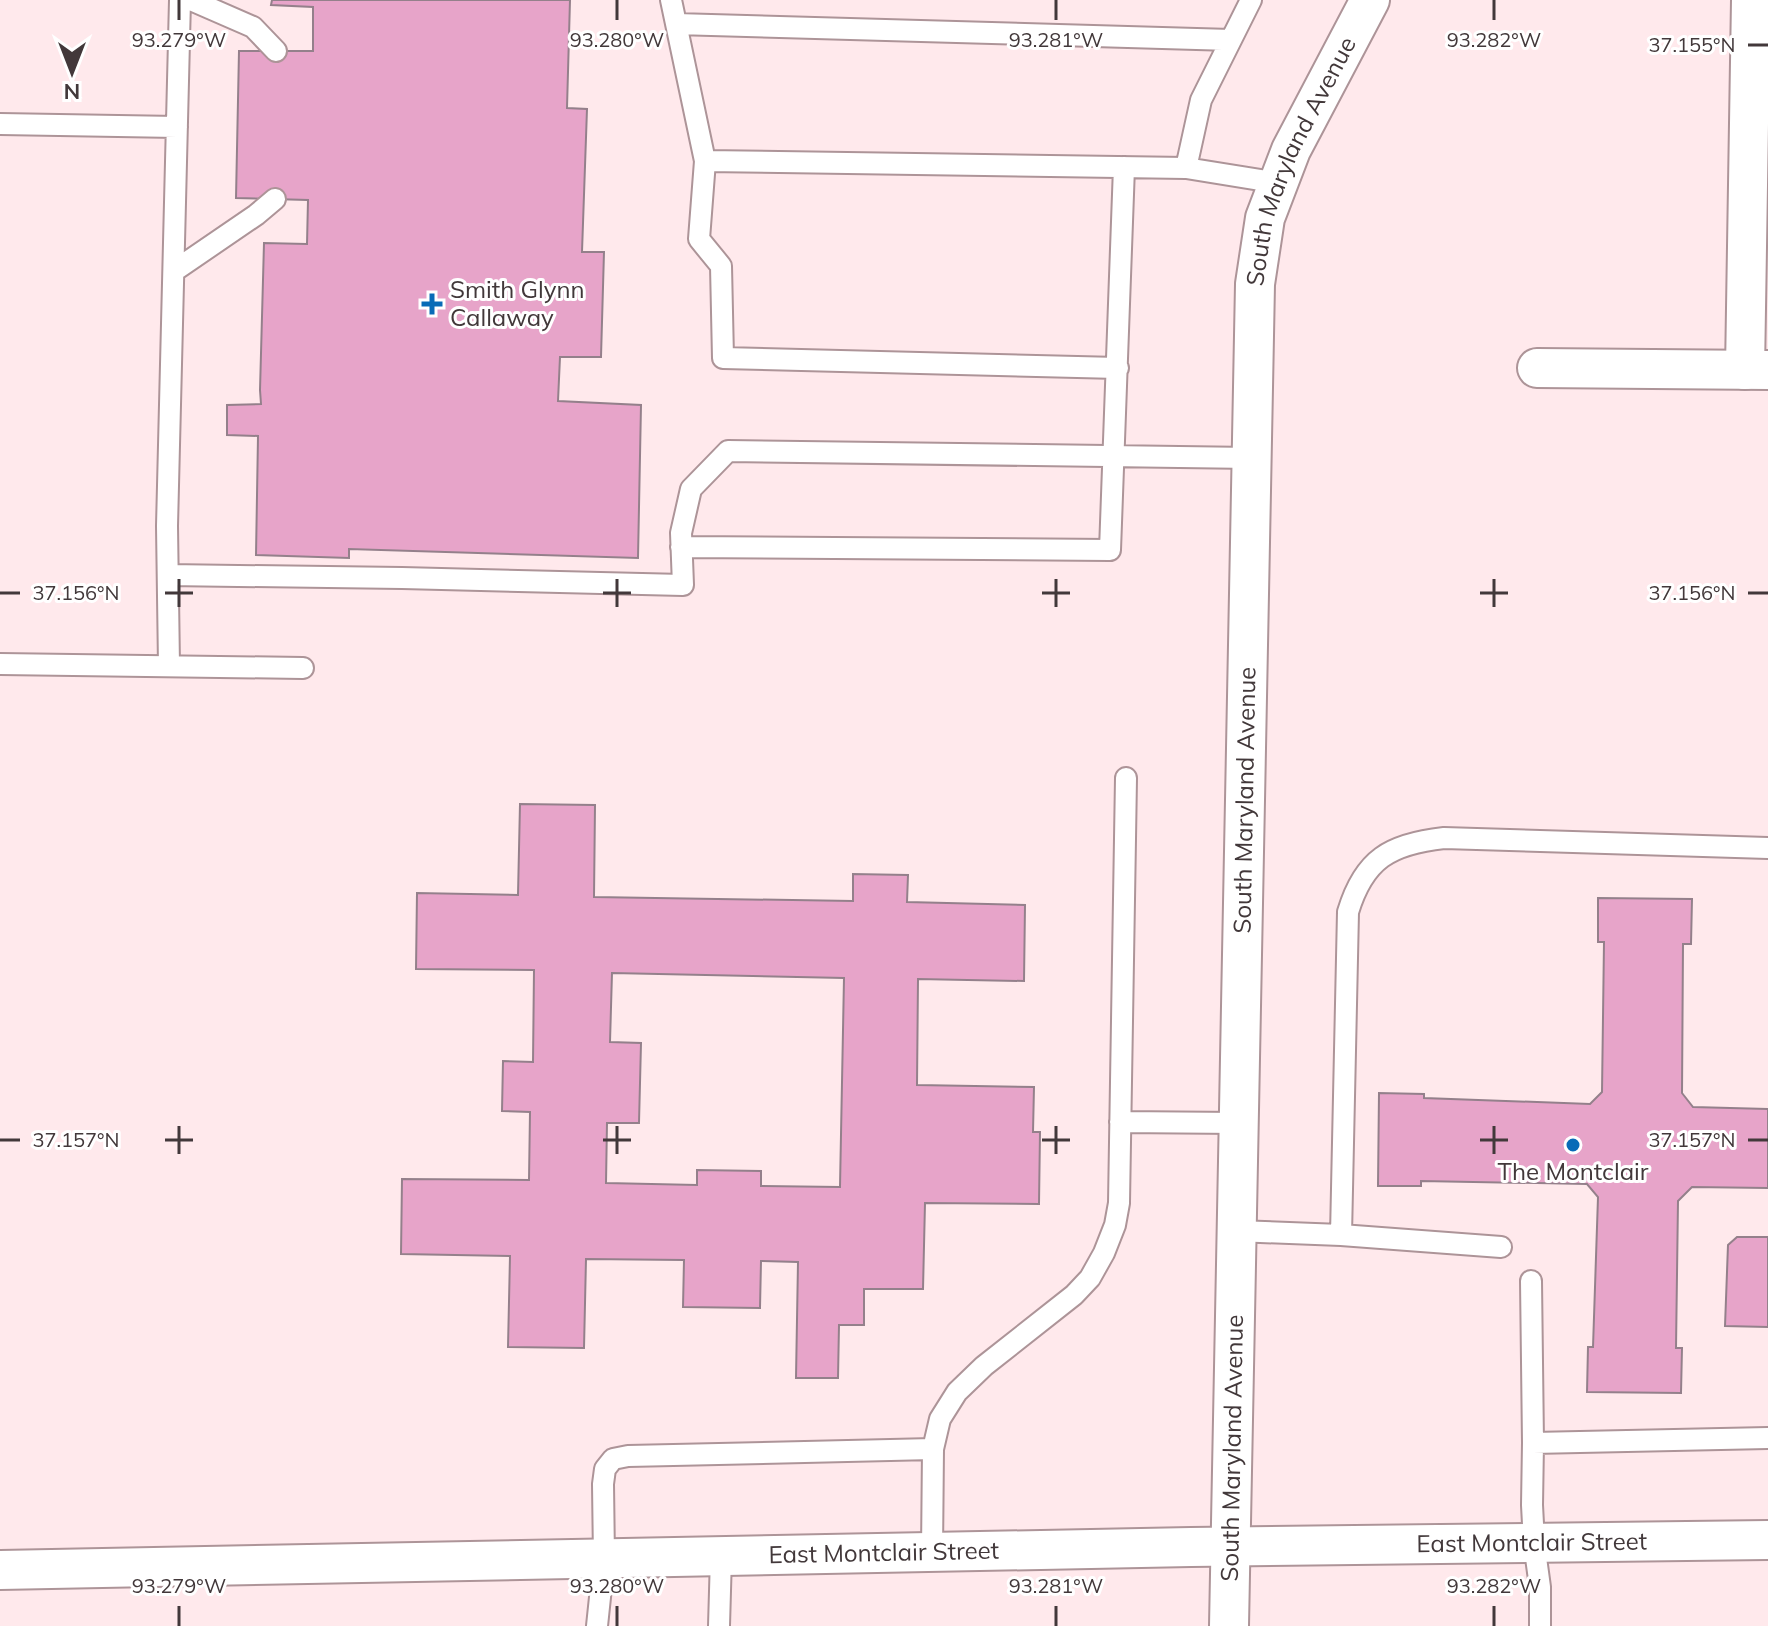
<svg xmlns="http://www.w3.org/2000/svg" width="1768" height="1626" viewBox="0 0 1768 1626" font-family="Mulish,sans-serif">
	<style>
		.building { fill: #e7a4c9; stroke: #94808b; stroke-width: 2; fill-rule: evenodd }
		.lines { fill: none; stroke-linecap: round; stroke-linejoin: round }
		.service-casing { stroke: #ad9498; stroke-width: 24 }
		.minor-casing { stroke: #ad9498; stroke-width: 42 }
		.service { stroke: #fff; stroke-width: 20 }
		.minor { stroke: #fff; stroke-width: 38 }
		.ticks { fill: none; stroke: #42383a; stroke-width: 3 }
		.poi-dot { fill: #086bb7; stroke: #fff; stroke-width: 3 }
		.labels { text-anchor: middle; stroke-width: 6; stroke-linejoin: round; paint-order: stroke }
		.street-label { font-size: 24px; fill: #42383a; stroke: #fff }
		.poi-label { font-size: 24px; fill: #42383a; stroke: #fff; text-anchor: start }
		.ticks-label { font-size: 20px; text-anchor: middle; fill: #42383a; stroke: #fff; stroke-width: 6; stroke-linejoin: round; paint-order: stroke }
	</style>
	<rect width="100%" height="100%" fill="#ffe9ec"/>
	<path class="building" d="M272,0h298l-3,108 20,1 -5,143h22l-3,105h-41l-2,44 83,4 -3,153 -289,-9v9l-93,-3 2,-119 -31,-1v-30l34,-1 -1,-14 4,-147 43,1 1,-44 -72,-2 3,-147h74v-44l-42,-2z
		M520,804l75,1 -1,92 259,4v-27l55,1 -1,27 118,3 -1,76 -106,-2 -1,106 117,2 -1,45h7l-1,72 -114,-1 -2,86h-59v36h-25l-1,53h-42l2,-116 -37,-1 -1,47 -77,-1 1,-47 -98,-1 -2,89 -76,-1 2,-91 -109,-2 1,-75 127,1 1,-68 -28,-1 1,-50 30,1 1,-92 -118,-1 1,-76 101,2zM612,973l232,5 -4,209 -79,-1v-15l-64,-1v15l-91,-2 1,-60h32l2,-80 -31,-1z
		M1598,898l94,1 -1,45h-8l-1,149 11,14 75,2v79l-76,-1 -14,14 -2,147h6l-1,45 -94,-1 1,-45h5l5,-150 -11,-13 -166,-3v5h-43l1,-93 45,1v4l166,6 12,-12 2,-150h-6z
		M1737,1237h31v90l-43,-1 3,-81z"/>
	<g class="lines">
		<g class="service-casing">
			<path id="service" d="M191,0l62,27 23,24
				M671,0l34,161
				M676,24l555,16
				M0,124l177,3
				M1186,168l15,-68 50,-100
				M174,271l82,-56 19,-16
				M1118,368l-395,-10 -2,-92 -22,-27 6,-78 481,7 93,15
				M681,547l429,3 14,-383
				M168,575l234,3 281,7 -2,-52 10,-44 37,-38 524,7
				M0,664l303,4
				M169,666l-2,-140 13,-526
				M1120,1122l119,1
				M1236,1231l105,4 160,12
				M1341,1235l7,-323c16,-53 42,-68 96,-74l324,10
				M1531,1281l2,162
				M932,1552l1,-103 7,-30 17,-27 27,-26 90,-71 16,-17 14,-25 11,-28 4,-22 7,-425
				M597,1626l7,-67 -1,-75 2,-15 8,-10 15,-3 305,-7
				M719,1626l2,-70
				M1540,1626v-39l-6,-44 -2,-38 1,-62 235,-5"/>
		</g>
		<g class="minor-casing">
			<g id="minor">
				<path d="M1537,368l231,2"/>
				<path d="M1745,370l6,-370"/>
				<path id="s1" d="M0,1570l1191,-23 577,-7"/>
				<path id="s2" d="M1229,1626l26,-1342 10,-66 26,-68 79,-150"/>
			</g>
		</g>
		<use href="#service" class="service"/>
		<use href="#minor" class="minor"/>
	</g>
	<path class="ticks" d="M179,0v20M617,0v20M1056,0v20M1494,0v20M1748,45h20M179,579v28M617,579v28M1056,579v28M1494,579v28M0,593h20M165,593h28M603,593h28M1042,593h28M1480,593h28M1748,593h20M179,1126v28M617,1126v28M1056,1126v28M1494,1126v28M0,1140h20M165,1140h28M603,1140h28M1042,1140h28M1480,1140h28M1748,1140h20M179,1606v20M617,1606v20M1056,1606v20M1494,1606v20"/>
	<g class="poi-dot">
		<path d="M428 292h8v8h8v8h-8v8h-8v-8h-8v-8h8z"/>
		<circle cx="1573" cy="1145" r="8"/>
	</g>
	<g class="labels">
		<g class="street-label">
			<text dy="8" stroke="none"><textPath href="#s2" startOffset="1474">South Maryland Avenue</textPath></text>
			<text dy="8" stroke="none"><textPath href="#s2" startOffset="826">South Maryland Avenue</textPath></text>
			<text dy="8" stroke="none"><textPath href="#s2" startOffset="178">South Maryland Avenue</textPath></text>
			<text dy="8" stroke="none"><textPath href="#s1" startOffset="1532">East Montclair Street</textPath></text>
			<text dy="8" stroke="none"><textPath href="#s1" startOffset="884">East Montclair Street</textPath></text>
		</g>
		<g class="poi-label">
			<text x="450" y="298">Smith Glynn<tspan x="450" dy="28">Callaway</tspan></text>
			<text x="1573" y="1180" text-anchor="middle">The Montclair</text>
		</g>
	</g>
	<g class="ticks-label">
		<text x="179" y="47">93.279°W</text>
		<text x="617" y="47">93.280°W</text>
		<text x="1056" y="47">93.281°W</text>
		<text x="1494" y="47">93.282°W</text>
		<text x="1692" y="52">37.155°N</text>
		<text x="1692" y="600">37.156°N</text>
		<text x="76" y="600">37.156°N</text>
		<text x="1692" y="1147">37.157°N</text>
		<text x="76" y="1147">37.157°N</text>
		<text x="179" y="1593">93.279°W</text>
		<text x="617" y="1593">93.280°W</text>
		<text x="1056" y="1593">93.281°W</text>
		<text x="1494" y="1593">93.282°W</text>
	</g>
	<g transform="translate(72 72) rotate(180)" stroke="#ffffff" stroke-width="6" paint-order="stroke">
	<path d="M0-6L14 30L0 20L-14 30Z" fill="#42383a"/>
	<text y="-12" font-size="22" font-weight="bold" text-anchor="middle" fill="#42383a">N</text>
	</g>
</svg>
